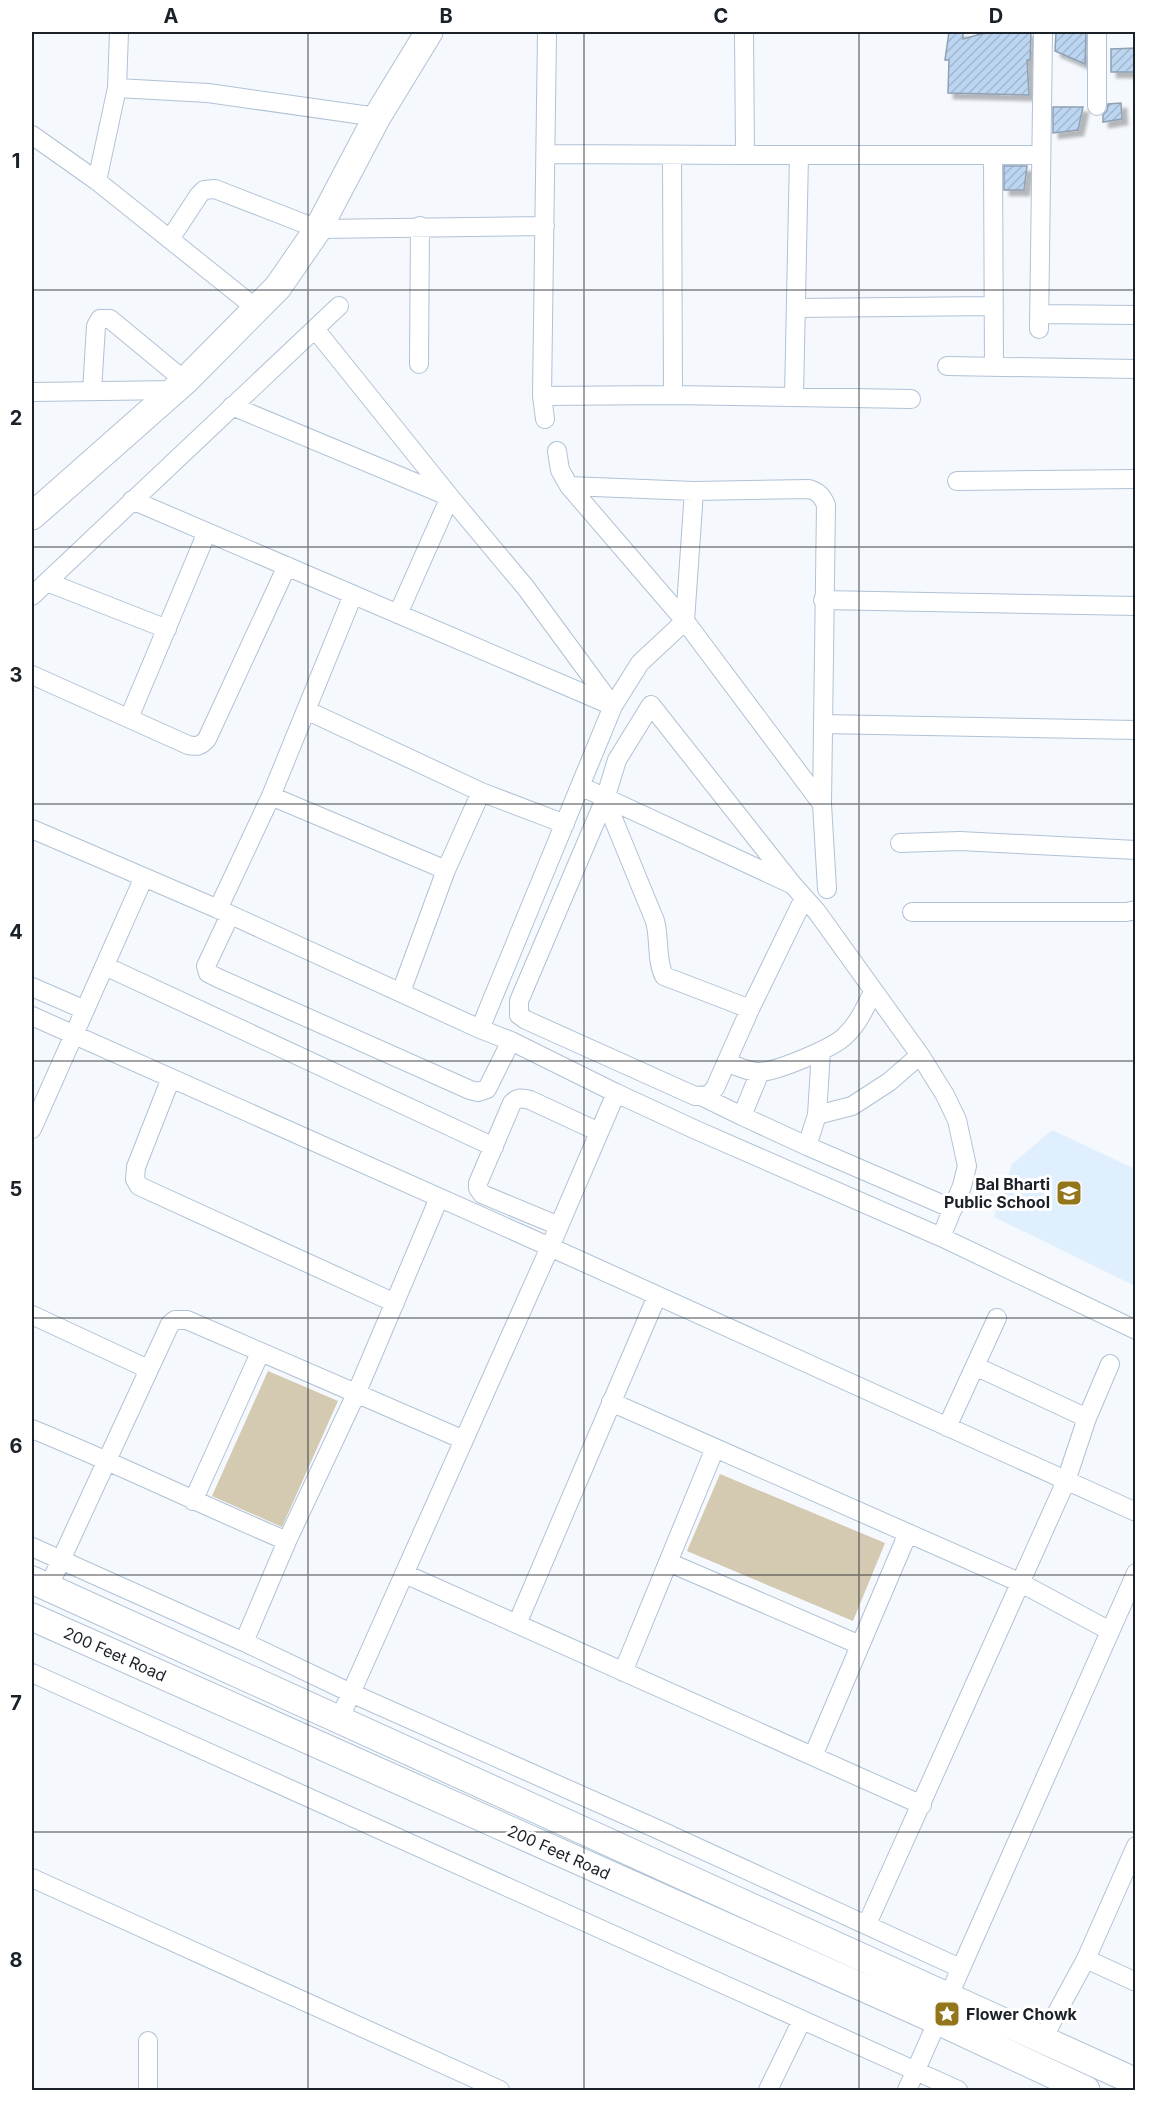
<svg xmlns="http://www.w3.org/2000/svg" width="1167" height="2122" viewBox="0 0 1167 2122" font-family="Inter,sans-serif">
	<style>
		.built { fill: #e0effe }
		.park { fill: #d4c9b1 }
		.building { fill: url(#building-hatch); stroke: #8fa0b3; stroke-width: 1.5; filter: url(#shadow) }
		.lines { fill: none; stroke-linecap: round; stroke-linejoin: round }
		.street-casing { stroke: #b0c2d5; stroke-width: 20 }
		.secondary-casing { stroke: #b0c2d5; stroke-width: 29 }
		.street { stroke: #fff; stroke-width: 18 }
		.secondary { stroke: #fff; stroke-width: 27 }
		.grid { fill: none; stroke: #1b2128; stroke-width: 1.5; stroke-opacity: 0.55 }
		.labels { text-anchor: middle; stroke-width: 6; stroke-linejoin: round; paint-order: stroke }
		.poi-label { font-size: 16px; font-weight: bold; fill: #1b2128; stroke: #fff; text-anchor: end }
		.street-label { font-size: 16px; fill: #1b2128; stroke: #fff }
		.neatline { fill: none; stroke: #1b2128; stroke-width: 2 }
		.grid-label { font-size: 20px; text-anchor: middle; font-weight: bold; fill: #1b2128 }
	</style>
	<defs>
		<pattern id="building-hatch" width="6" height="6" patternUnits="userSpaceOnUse" patternTransform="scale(1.5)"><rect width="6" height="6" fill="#bcd6f2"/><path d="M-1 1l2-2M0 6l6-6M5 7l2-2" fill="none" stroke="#a1b7d0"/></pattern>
		<filter id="shadow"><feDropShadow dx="5.5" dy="5.5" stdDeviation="1.5" flood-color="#0004"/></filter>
	</defs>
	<rect width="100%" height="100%" fill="#f5f8fc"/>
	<path class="built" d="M1052,1130l83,39v117l-141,-69 18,-53z"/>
	<path class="park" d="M268,1371l70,30 -56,126 -70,-31z
		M720,1474l165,69 -32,78 -166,-70z"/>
	<path class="building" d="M949,32h14v7l25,-7h43l-1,28h-3l2,35 -81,-2 1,-33h-4z
		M1056,32h30l-1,32 -30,-13z
		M1136,48v24h-25v-23z
		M1121,103l1,16 -19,3v-7l4,-4 1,-7z
		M1053,107h30l-5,23 -25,3z
		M1004,166h23l-3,24h-20z"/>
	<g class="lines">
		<g class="street-casing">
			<path id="street" d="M744,32l1,123h295
				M1097,32v74
				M117,88l91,5 169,24
				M32,135l65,46 160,128
				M546,154l199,1
				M993,155l1,212
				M97,181l20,-93 2,-56
				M170,239l29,-44 5,-5 11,-1 103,40 227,-3
				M796,308l198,-2
				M1039,314l97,1
				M315,329l135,168 76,91 86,117
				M1039,329l4,-297
				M419,364l1,-138
				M947,366l189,3
				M92,391l4,-65 4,-7h10l75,62
				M32,392l143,-2
				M673,395l238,4
				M542,396l131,-1 -1,-240
				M794,397l5,-242
				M232,406l218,91 -52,117
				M545,419l-3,-23 5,-364
				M557,451l3,19 9,16 125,5 115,-2c10,3 13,7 17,16l-4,299 5,85
				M957,481l179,-2
				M569,486l116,135 137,183
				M132,500l481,206
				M47,582l120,47
				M32,596l307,-290
				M823,600l313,6
				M32,675l156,70c9,2 13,1 19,-6l80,-173
				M306,710l175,82 84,32
				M129,718l78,-186
				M823,724l313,6
				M580,786l209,97
				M271,796l175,74 -45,122
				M605,799l50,122c5,18 1,39 9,55l86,33
				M32,829l186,80 262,120 31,12 105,52 80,37 245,107 195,93
				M900,843l60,-2 176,9
				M446,870l35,-78
				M804,898l-54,111 -35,79 -6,7 -14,1 -169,-76 -7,-5v-14l86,-202 12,-39 34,-55 142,180 24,27 103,143 25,40 12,25 10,46 -5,20 -21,51
				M218,909l53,-113 82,-201
				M912,912h214l10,-2
				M230,915l-24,51 2,7 10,5 252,112 8,2 9,-3 24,-48
				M105,966l389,181
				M32,987l53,23
				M32,1016l518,231 586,265
				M480,1029l133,-323 27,-43 45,-42 9,-130
				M821,1051l-4,64 -10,31 146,63
				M728,1063c9,3 20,9 31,9 17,0 74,-24 86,-36 13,-12 20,-28 28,-44
				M760,1072l-18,44 65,30
				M171,1078l-35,89 -1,12 4,7 256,117
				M703,1097l39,19
				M817,1115l35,-9 37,-24 31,-27
				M32,1129l112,-252
				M559,1226l-77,-32 -4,-6v-5l34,-80c6,-6 10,-5 18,-3l69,32
				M32,1315l116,54
				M975,1366l112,52
				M611,1402l410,181 89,48
				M947,1427l50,-109
				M32,1429c86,35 170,76 255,112
				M193,1501l67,-148
				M32,1547l212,95 107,51 306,136 303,139
				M668,1562l192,83
				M405,1574l517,231
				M48,1588l122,-264 5,-4h12l277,120
				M517,1624l140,-328
				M244,1642l43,-101 69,-147 83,-196
				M623,1672l92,-224
				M32,1673l926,417
				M339,1720l211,-473 66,-154
				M813,1756l95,-223
				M1136,1846l-50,113 50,23
				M32,1878l468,212
				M867,1924l199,-443 21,-63 23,-54
				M1042,2040l44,-81
				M148,2041v49
				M768,2090l34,-70
				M907,2090l229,-517"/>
		</g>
		<g class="secondary-casing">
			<path id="secondary" d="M32,516l153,-135 93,-94 40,-58 59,-112 52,-85
				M32,1580l1104,502
				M32,1617l906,404 148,69"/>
		</g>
		<use href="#street" class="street"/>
		<use href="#secondary" class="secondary"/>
	</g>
	<path class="grid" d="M308,32v2058M584,32v2058M859,32v2058M32,290h1104M32,547h1104M32,804h1104M32,1061h1104M32,1318h1104M32,1575h1104M32,1832h1104"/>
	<defs>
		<g id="school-square" transform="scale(1.35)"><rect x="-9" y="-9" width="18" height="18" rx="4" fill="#93751c" stroke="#fff"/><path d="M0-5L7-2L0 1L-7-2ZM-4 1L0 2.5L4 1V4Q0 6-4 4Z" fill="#fff"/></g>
		<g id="sight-square" transform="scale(1.35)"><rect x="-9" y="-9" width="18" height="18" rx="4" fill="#93751c" stroke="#fff"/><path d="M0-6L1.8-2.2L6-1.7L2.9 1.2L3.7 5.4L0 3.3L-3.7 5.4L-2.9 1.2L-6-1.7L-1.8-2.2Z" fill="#fff"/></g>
	</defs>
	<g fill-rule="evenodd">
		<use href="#school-square" x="1069" y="1193"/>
		<use href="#sight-square" x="947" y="2014"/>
	</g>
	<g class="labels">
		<g class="poi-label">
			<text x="1050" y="1190">Bal Bharti<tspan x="1050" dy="18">Public School</tspan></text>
			<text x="966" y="2020" text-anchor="start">Flower Chowk</text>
		</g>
		<g class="street-label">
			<text transform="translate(115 1654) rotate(24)" y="6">200 Feet Road</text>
			<text transform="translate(559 1852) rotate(24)" y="6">200 Feet Road</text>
		</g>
	</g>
	<rect width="1167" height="2122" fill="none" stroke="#ffffff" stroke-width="66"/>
	<rect x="33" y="33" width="1101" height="2056" class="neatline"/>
	<g class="grid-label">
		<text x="171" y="23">A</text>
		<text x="446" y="23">B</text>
		<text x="721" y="23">C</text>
		<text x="996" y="23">D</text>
		<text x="16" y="168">1</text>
		<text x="16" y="425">2</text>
		<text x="16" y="682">3</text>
		<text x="16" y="939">4</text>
		<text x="16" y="1196">5</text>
		<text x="16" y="1453">6</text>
		<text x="16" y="1710">7</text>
		<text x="16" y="1967">8</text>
	</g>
</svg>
